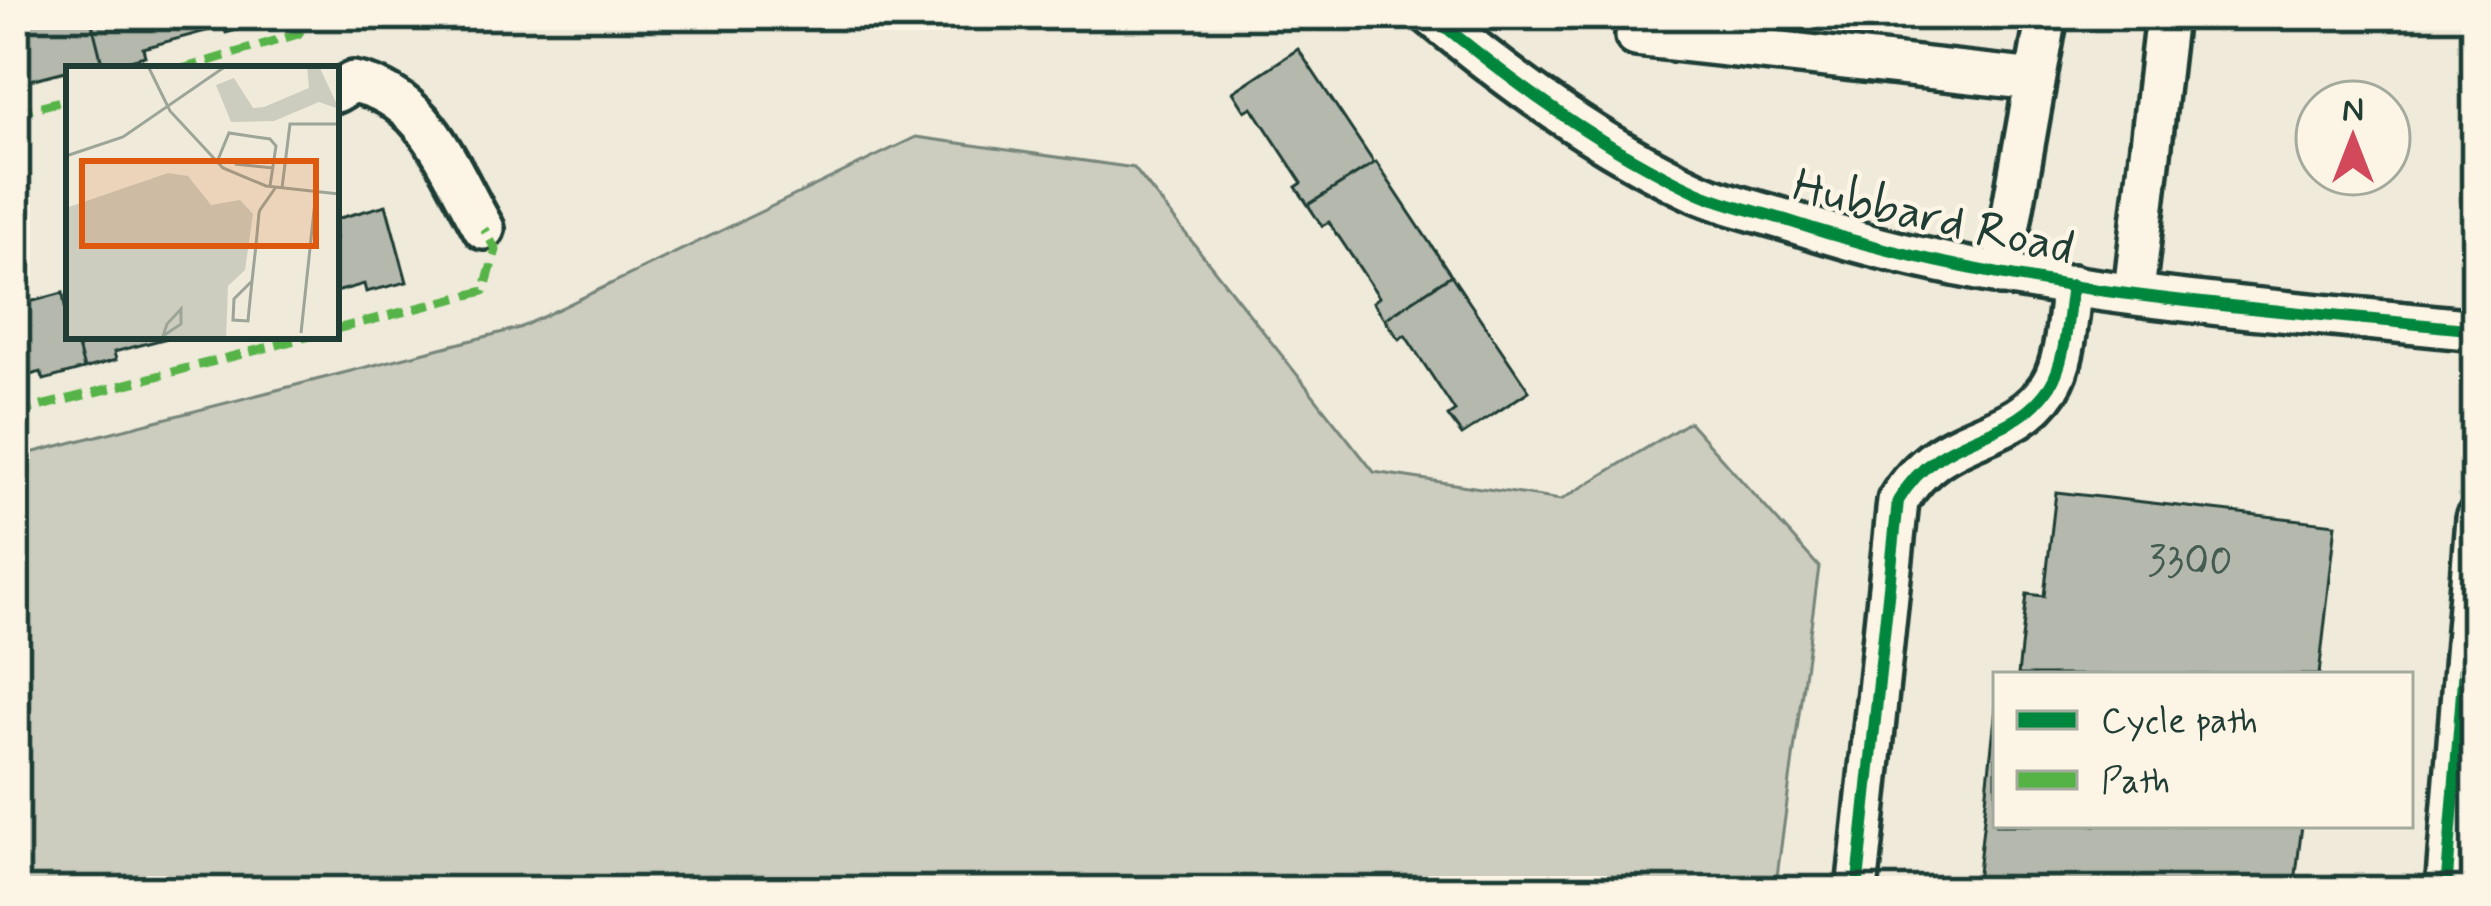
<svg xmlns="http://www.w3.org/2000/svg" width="2491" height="906" viewBox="0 0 2491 906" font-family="Mynerve,sans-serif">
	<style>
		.green { fill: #cccdbf; stroke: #76857a; stroke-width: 3 }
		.building { fill: #b5b9ad; stroke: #1f3d34; stroke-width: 3 }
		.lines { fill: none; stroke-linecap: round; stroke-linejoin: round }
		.minor-casing { stroke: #1f3d34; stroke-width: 48 }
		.minor { stroke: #fcf5e5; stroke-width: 39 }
		.quiet { stroke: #55b346; stroke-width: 9; stroke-dasharray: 18 9; stroke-linecap: butt }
		.cycleway-casing { stroke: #fcf5e5; stroke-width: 20 }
		.cycleway { stroke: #00873e; stroke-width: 12 }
		.labels { text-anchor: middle; stroke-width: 9; stroke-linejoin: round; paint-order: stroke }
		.number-label { font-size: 42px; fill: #445c52 }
		.street-label { font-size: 48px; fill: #1f3d34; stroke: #fcf5e5 }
		.inset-road { fill: none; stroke: #9ca598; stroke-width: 3 }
		.view { fill: #de580e; fill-opacity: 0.15; stroke: #de580e; stroke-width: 6 }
		.inset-edge { fill: none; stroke: #1f3d34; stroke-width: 6 }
	</style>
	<rect width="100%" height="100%" fill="#efeada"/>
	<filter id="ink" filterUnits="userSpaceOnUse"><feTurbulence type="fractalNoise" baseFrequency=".00833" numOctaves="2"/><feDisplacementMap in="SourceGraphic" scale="24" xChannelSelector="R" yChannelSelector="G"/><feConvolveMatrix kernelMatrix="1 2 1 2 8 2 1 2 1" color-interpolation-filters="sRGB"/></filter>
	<g filter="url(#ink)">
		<path class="green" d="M916,137l218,31 240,304 187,28 128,-78 130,145 -44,324h-1760v-434l504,-129z"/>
		<path class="building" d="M15,15h75l13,52 -34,2 -2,9 -2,-7 -50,13z
			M90,15h175l2,7 -41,11 -2,-7 -81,22 2,8 -42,11z
			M2348,15h54l-9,5z
			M2422,15h54v6z
			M1298,49l76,114 -66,42 -12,-18 6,-4 -50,-76 -7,4 -12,-19z
			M1376,162l75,113 -66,44 -12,-17 6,-5 -50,-75 -7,4 -14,-21z
			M386,205l21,77 -41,10 -2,-8 -28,8v-73z
			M1451,275l78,116 -67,44 -14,-19 7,-5 -50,-76 -6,4 -14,-20z
			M63,293l6,43h6l9,33 -40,11 -3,-8 -26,7v-73z
			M75,336h100l-61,16 2,8 -32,9z
			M2056,492l280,32 -17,151h-301l9,-81 17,2z
			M1996,708v117h306l-8,66h-318z"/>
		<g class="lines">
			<g class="minor-casing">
				<path id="minor" d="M1431,15c82,68 169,132 266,177 29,13 64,20 95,30 220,73 455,84 684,108
					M1636,36l399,44
					M336,92l17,-10c74,14 95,86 131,147
					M2001,275l46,-260
					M2134,292l32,-277
					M1857,891l41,-390c45,-76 112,-54 152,-115 17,-27 17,-70 22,-101
					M2446,891l30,-373"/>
			</g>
			<use href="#minor" class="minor"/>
			<path class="quiet" d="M182,69l116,-35 14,-19
				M15,113l54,-14
				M336,329l148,-38 12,-41 -12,-21
				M15,413l296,-77"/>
			<g class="cycleway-casing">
				<path id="cycleway" d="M1431,15c82,68 169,132 266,177 29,13 64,20 95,30 220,73 455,84 684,108
					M1857,891l41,-390c45,-76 112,-54 152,-115 17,-27 17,-70 22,-101
					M2446,891l30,-373"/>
			</g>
			<use href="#cycleway" class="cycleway"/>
		</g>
	</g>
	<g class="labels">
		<g class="number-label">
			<text x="2190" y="574">3300</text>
		</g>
		<g class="street-label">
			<text transform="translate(1934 215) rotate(13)" y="17">Hubbard Road</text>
		</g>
	</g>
	<g transform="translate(66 66)">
		<rect width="273" height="273" fill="#efeada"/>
		<path d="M241,0h12l20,43 -20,-7 -45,19 -43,1 -15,-37 18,-7 19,30 11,-1 45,-19zM102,107l20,3 23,29 29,-5 13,14 -8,56 -17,16 -2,53h-160v-131z" fill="#cccdbf"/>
		<path class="inset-road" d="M82,0l22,45 53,57 43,18 73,8M0,90l57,-19 103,-71M151,96l12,-29 41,6 6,7 -6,40M169,98l38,4M216,122l8,-64h49M186,215l-18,18 -1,21 15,1 1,-11 3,-29 4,-36 3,-32 1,-3 16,-23M115,243v15l-18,12 4,-12zM235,267l15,-141"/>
		<path class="view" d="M16,95h234v85h-234z"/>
		<rect width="273" height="273" class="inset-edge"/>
	</g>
	<rect width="2491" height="906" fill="none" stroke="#fcf5e5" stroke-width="60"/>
	<rect x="30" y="30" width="2431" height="846" fill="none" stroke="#1f3d34" stroke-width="4.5" filter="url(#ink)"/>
	<rect x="1993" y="672" width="420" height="156" fill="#fcf5e5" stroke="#a4ab9e" stroke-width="3"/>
	<rect x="2017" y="711" width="60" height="18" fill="#00873e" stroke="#a4ab9e" stroke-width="3"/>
	<text x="2101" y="732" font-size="36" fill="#1f3d34">Cycle path</text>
	<rect x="2017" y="771" width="60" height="18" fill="#55b346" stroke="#a4ab9e" stroke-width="3"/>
	<text x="2101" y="792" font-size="36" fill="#1f3d34">Path</text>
	<g transform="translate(2353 138)"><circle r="57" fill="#fcf5e5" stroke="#a4ab9e" stroke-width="3"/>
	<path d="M0-9L21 45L0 30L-21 45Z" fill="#d1495b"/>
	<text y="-18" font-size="33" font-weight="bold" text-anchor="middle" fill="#1f3d34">N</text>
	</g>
</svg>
